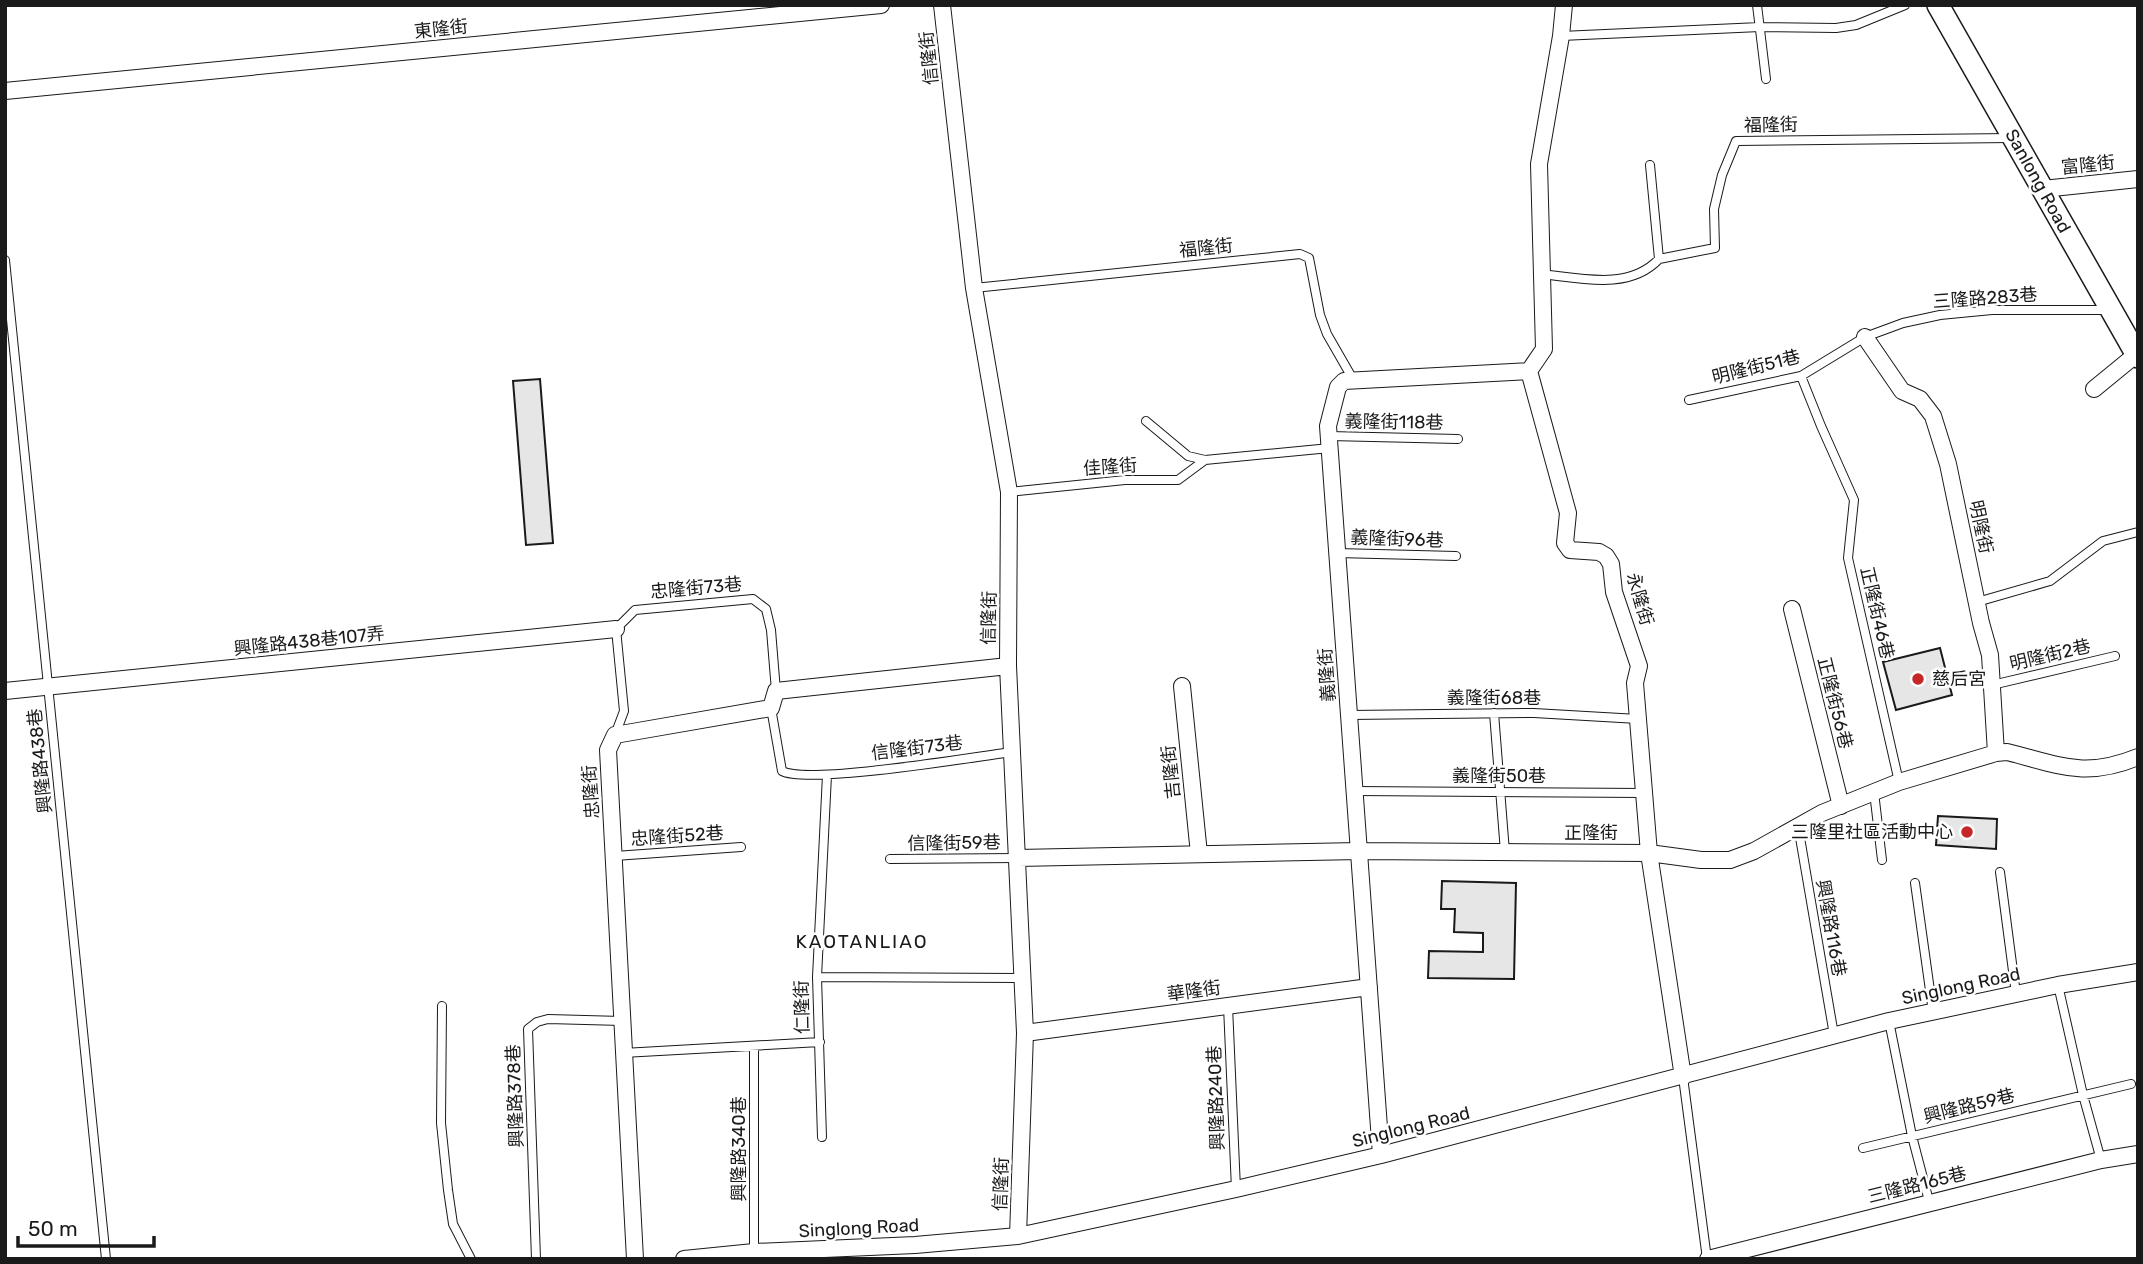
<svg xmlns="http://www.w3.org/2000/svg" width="2143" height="1264" viewBox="0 0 2143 1264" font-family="Rubik,'Noto Sans TC',sans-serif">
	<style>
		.building { fill: #e6e6e6; stroke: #1a1a1a; stroke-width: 2 }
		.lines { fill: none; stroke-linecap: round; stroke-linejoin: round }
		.service-casing { stroke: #1a1a1a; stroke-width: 10 }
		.minor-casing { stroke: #1a1a1a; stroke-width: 18 }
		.tertiary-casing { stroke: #1a1a1a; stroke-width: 24 }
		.service { stroke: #fff; stroke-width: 8 }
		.minor { stroke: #fff; stroke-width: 16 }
		.tertiary { stroke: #fff; stroke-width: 21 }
		.poi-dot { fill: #c62828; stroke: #fff; stroke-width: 2.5 }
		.labels { text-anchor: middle; stroke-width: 5; stroke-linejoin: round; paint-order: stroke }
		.street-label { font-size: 18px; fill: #1a1a1a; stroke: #fff }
		.poi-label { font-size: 18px; fill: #1a1a1a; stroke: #fff; text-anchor: start }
		.neighbourhood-label { font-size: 19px; letter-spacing: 2px; fill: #1a1a1a; stroke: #fff }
	</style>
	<rect width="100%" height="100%" fill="#fff"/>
	<path class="building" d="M540,379l13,164 -27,2 -13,-164z
		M1940,648l12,47 -56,15 -13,-48z
		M1938,816l59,3 -1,30 -60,-4z
		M1442,881l74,2 -2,96 -86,-1 1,-27 54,1v-19l-29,-1 1,-23h-14z"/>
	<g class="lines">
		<g class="service-casing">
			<path id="service" d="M1757,5l9,74
				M1561,36l199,-9 76,1 20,-3 49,-20
				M1650,165l9,94
				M5,260l101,999
				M1541,274c39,4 88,17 118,-15l56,-11 -1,-39 8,-34 14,-34 276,-3
				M974,288l326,-34 9,4 11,57 7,19 27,47
				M1801,376l20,50 33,74 -6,58 51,224
				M1689,400l112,-24 64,-39 38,-14 37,-8 52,-5h117
				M1146,421l42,35 17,4 125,-12
				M1329,436l129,3
				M1009,492l116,-12h53l27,-20
				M1337,553l119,3
				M1977,602l73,-21 53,-40 35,-9
				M1992,685l123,-29
				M771,708l11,63c26,14 191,-14 230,-19
				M1494,713l11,139
				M1349,715l185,-2 104,6
				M615,735l9,-24 -8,-82 19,-19 118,-11 13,10 5,21 5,61
				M1355,791l289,2
				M1874,792l8,68
				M1798,826l36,209
				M615,856l126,-9
				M890,859l127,-1
				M2000,872l16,122
				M1915,883l18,129
				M817,977l204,1
				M2058,985l25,110 18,65
				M442,1006l-1,117 7,67 5,34 18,35
				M1228,1006l8,183
				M1889,1021l23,115 17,65
				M754,1046v206
				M623,1053l197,-11
				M1683,1077l24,182
				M822,1137l-5,-160 10,-202
				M1863,1148l268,-64
				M536,1259l-8,-230 9,-7 11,-3 74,2"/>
		</g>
		<g class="minor-casing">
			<path id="minor" d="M942,5l32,283 35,204 -1,174 17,367 -7,203
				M1564,5l-3,31 -22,128 5,185 -15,22 39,142 -3,30 5,7 29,2 7,4 5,8 3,28 25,74 -4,17 14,170 34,224
				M5,91l876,-86
				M2043,189l95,-10
				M1865,337l37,54 18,8 13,17 15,48 33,159 9,32 6,98
				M2094,389l44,-36
				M1792,609l49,197
				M1182,686l17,168
				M5,691l611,-62
				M1018,858l341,-7 290,2 52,7h29l24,-9 68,-38 77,-31 97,-29 11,-1c53,13 77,27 131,5
				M1025,1033l344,-46
				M1381,1155l-53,-729 10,-39 6,-6 185,-10
				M635,1259l-27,-509 7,-15 156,-27 5,-17 232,-25
				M684,1259l70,-7 161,-7 103,-9 218,-47 145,-34 508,-134 169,-36 80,-13
				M1708,1259l393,-99 37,-6"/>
		</g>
		<g class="tertiary-casing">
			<path id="tertiary" d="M1938,5l200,352"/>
		</g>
		<use href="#service" class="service"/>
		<use href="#minor" class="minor"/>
		<use href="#tertiary" class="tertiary"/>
	</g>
	<g class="poi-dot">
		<circle cx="1918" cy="679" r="7"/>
		<circle cx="1967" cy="832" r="7"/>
	</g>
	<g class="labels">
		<g class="street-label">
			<text transform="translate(441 29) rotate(-6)" y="6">東隆街</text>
			<text transform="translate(929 58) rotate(-96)" y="6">信隆街</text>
			<text transform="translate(1771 125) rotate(-1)" y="6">福隆街</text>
			<text transform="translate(2088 165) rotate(-6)" y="6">富隆街</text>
			<text transform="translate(2038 181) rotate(61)" y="6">Sanlong Road</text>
			<text transform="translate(1206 248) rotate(-6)" y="6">福隆街</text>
			<text transform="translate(1985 298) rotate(-4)" y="6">三隆路283巷</text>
			<text transform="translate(1756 367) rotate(-14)" y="6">明隆街51巷</text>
			<text transform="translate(1394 422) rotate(1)" y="6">義隆街118巷</text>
			<text transform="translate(1110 467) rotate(-4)" y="6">佳隆街</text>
			<text transform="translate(1981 527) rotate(78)" y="6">明隆街</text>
			<text transform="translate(1397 539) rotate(2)" y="6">義隆街96巷</text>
			<text transform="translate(696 588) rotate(-5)" y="6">忠隆街73巷</text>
			<text transform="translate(1640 599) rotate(74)" y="6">永隆街</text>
			<text transform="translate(1877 613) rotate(77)" y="6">正隆街46巷</text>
			<text transform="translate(989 618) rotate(-89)" y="6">信隆街</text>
			<text transform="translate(309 641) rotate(-6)" y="6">興隆路438巷107弄</text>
			<text transform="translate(2050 655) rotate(-13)" y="6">明隆街2巷</text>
			<text transform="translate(1327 675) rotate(-94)" y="6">義隆街</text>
			<text x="1494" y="704">義隆街68巷</text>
			<text transform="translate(1835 703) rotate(76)" y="6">正隆街56巷</text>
			<text transform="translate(917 748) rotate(-7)" y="6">信隆街73巷</text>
			<text transform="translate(40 761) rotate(-96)" y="6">興隆路438巷</text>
			<text transform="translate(1171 772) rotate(-96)" y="6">吉隆街</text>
			<text x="1499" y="782">義隆街50巷</text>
			<text transform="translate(591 792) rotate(-94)" y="6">忠隆街</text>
			<text x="1591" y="839">正隆街</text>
			<text transform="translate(677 836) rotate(-4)" y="6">忠隆街52巷</text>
			<text transform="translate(954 843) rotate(-1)" y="6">信隆街59巷</text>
			<text transform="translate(1831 928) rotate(80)" y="6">興隆路116巷</text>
			<text transform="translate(1961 986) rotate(-12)" y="6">Singlong Road</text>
			<text transform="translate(1194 991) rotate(-8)" y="6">華隆街</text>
			<text transform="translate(802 1007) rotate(-91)" y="6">仁隆街</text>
			<text transform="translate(515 1096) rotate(-92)" y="6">興隆路378巷</text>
			<text transform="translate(1216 1098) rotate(-92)" y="6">興隆路240巷</text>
			<text transform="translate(1969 1106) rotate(-14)" y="6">興隆路59巷</text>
			<text transform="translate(1411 1127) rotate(-14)" y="6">Singlong Road</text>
			<text transform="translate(739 1149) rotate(-90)" y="6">興隆路340巷</text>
			<text transform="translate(1001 1184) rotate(-88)" y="6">信隆街</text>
			<text transform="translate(1917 1185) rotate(-14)" y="6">三隆路165巷</text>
			<text transform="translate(859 1228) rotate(-3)" y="6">Singlong Road</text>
		</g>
		<g class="poi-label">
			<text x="1932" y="685">慈后宮</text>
			<text x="1953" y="838" text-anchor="end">三隆里社區活動中心</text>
		</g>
		<g class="neighbourhood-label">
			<text x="862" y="948">KAOTANLIAO</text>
		</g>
	</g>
	<rect width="2143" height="1264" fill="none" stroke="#1a1a1a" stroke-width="14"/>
	<path d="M18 1236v10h136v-10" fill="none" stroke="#1a1a1a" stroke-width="3.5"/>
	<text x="28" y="1236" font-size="21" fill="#1a1a1a" stroke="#ffffff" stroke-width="5" paint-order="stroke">50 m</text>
</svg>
